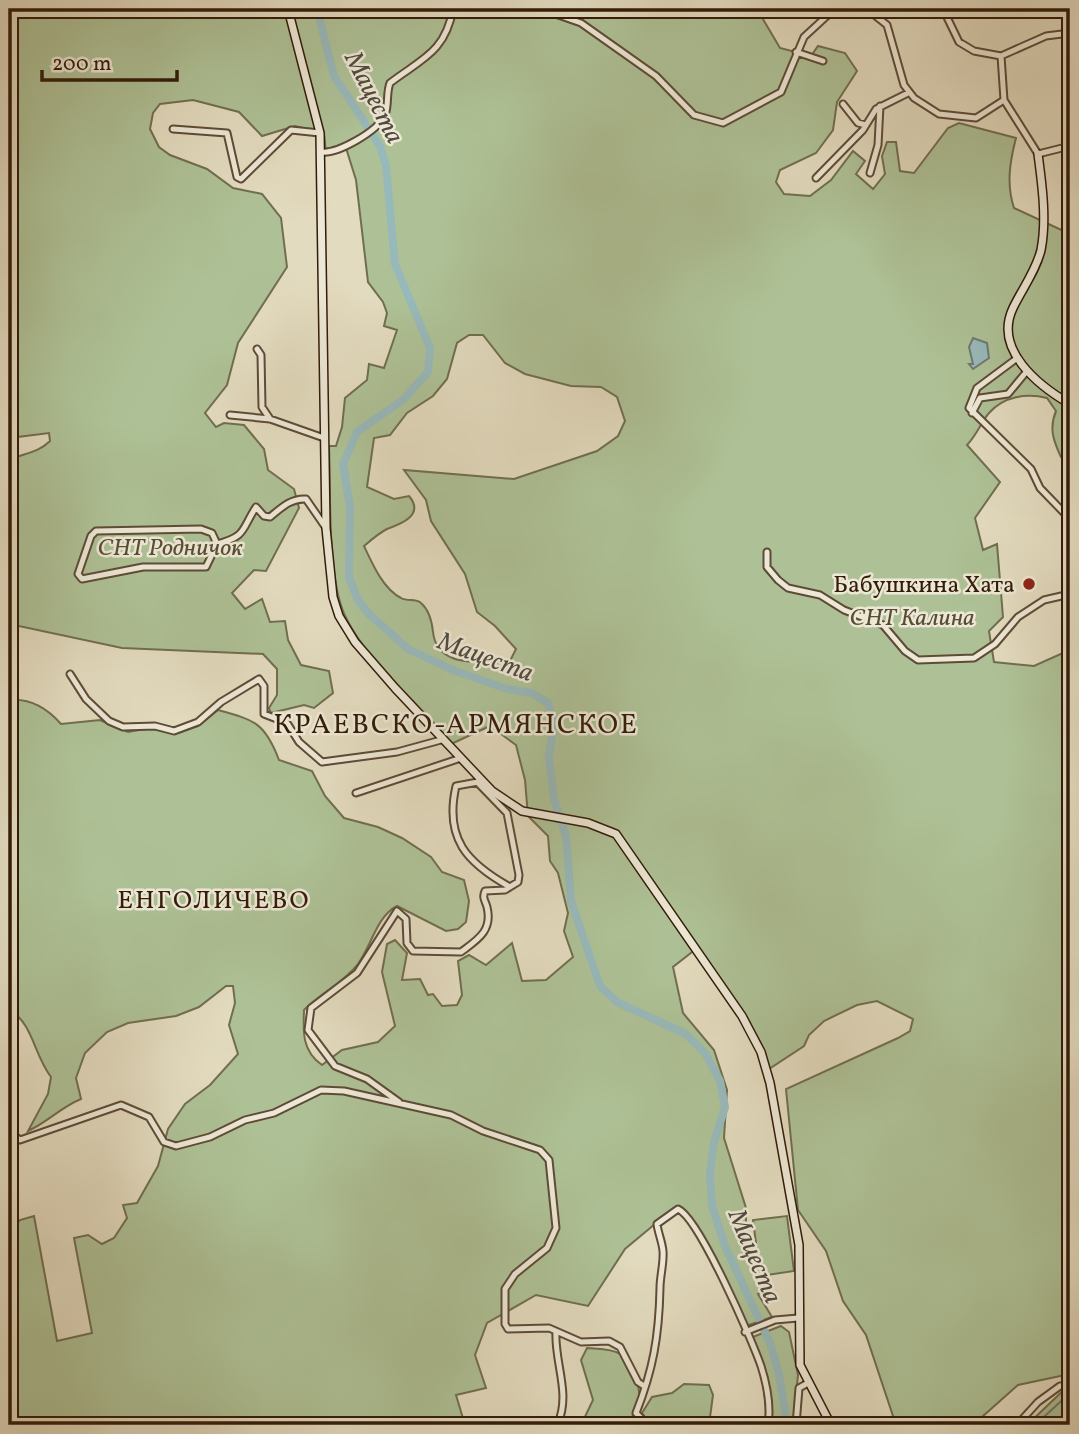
<svg xmlns="http://www.w3.org/2000/svg" width="1079" height="1434" viewBox="0 0 1079 1434" font-family="Vollkorn,serif">
	<style>
		.green { fill: #aec196; stroke: #706e50; stroke-width: 2; fill-rule: evenodd }
		.water { fill: #98b9ba; stroke: #6f7a74; stroke-width: 2 }
		.lines { fill: none; stroke-linecap: round; stroke-linejoin: round }
		.stream { stroke: #6f7a74; stroke-width: 2 }
		.river { stroke: #98b9ba; stroke-width: 8 }
		.street-casing { stroke: #5e4b37; stroke-width: 9 }
		.secondary-casing { stroke: #321b0a; stroke-width: 10 }
		.street { stroke: #ede8d5; stroke-width: 5 }
		.secondary { stroke: #ede8d5; stroke-width: 7 }
		.poi-dot { fill: #8f2418; stroke: #ede8d5; stroke-width: 2.5 }
		.labels { text-anchor: middle; stroke-width: 5; stroke-linejoin: round; paint-order: stroke }
		.park-label { font-size: 24px; font-style: italic; fill: #574d34; stroke: #ede8d5 }
		.poi-label { font-size: 24px; fill: #321b0a; stroke: #ede8d5; text-anchor: end }
		.water-label { font-size: 26px; font-style: italic; fill: #514a3f; stroke: #ede8d5 }
		.neighbourhood-label { font-size: 26px; letter-spacing: 2px; fill: #321b0a; stroke: #ede8d5 }
		.quarter-label { font-size: 28px; letter-spacing: 2px; fill: #321b0a; stroke: #ede8d5 }
	</style>
	<rect width="100%" height="100%" fill="#e3dbbf"/>
	<filter id="stains"><feTurbulence type="fractalNoise" baseFrequency=".00286" numOctaves="4"/><feColorMatrix values="0 0 0 0 .2 0 0 0 0 .09 0 0 0 0 .02 0 0 0 .5 -.17"/></filter>
	<radialGradient id="worn" r=".72"><stop offset=".6" stop-color="#630" stop-opacity="0"/><stop offset="1" stop-color="#630" stop-opacity=".3"/></radialGradient>
	<path class="green" d="M9,9h748l23,39 31,8 7,-10 27,7 12,18 -20,31 -4,28 -17,23 -36,17 -4,12 8,12 26,2 21,-16 22,-29 12,10 -9,13 17,15 12,-15 -3,-18 5,-14h9l4,29 14,2 34,-45 11,-5 57,15c-6,23 -10,46 -2,70l56,26v224l-9,-1c-8,-17 -12,-29 -5,-46l-9,-13c-20,-5 -43,-2 -58,15 -8,9 -11,20 -22,32l33,37 -25,36 8,32 14,-6 6,73 -14,14 5,31 40,4 31,-14 5,1v721l-52,11 -45,40h-77l-30,-90 -23,-34 -17,-50 -28,-41 -12,-121 112,-51 12,-7 3,-12 -36,-18 -20,4 -33,16 -15,14 -5,11 -35,23 -15,-34 -58,-86 -23,18 10,46 31,37 13,40 -3,48 22,70v36l10,-1 -3,-23 34,-4 7,55 -34,5 7,15 -9,3 14,23 -26,9 -43,-90 -20,-27h-10l-48,40 -37,57 -52,-11 -49,28 -12,32 11,33 -30,7 9,30h-456v-191l11,-14 14,-4 23,125 35,-8 -18,-95 14,-3 14,9 12,-6 13,-20 -4,-13 14,-2 21,-37 10,-37 17,-25 25,-19 28,-31 -9,-29 6,-22 -2,-17h-7l-27,21 -23,9 -48,7 -21,9 -22,21 -9,25 5,21c-20,8 -33,23 -53,32l20,-37 3,-17c-18,-24 -17,-52 -42,-68v-309c21,-2 38,8 52,24l39,-4 28,12 22,-4 25,6 23,-8 20,-16c37,10 47,13 61,50l33,11 13,25 19,22 34,9 24,11 29,19 11,15 22,8 5,21 -3,21 -8,7 -12,2 -49,-25c-21,11 -25,39 -39,58 -15,19 -37,29 -54,46 -1,22 -2,41 18,55l20,-15 36,-8 17,-16 -13,-54 5,-28 8,-4 12,13 -5,27 18,-1 8,16 5,-1 9,12 15,-1 5,-10 -4,-34 11,-6 17,10 26,-22 10,38 24,-1 27,-23 -9,-26 4,-18 -10,-40 -8,-12 -2,-25 -20,-20 -3,-36 -9,-35 -26,-19 -41,19c-30,-35 -90,-94 -106,-134 -16,-41 -12,-119 -14,-165h7l6,-19 3,-29 22,-18 2,-16 15,4 13,-38 -13,-4 3,-13 -4,-11 -15,-20 -12,-102 -10,-32 -20,4 -2,-19 -29,-7 -33,10 -23,-24 -46,-12 -33,4 -7,9 -3,16 9,18 11,8 37,14 26,19 29,6 19,24 6,49 -49,76 -11,42 -22,28 11,14 8,-4 20,2 20,24 4,21 26,19 5,19 -33,63 -12,-1 -22,23 13,16 17,-10 8,23 15,-1 3,19 13,25 28,6 4,22 -19,15 -10,-3 -33,8 -2,-5 8,-13v-26l-14,-15 -141,-6 -103,-22 -10,7v-76l8,-12 -8,-3 3,-49 -3,-1v-32c15,-7 29,-7 41,-19l-1,-8 -40,5zM469,335h14l22,28 20,11 46,12 30,1 16,10 8,24 -7,15 -21,15 -83,28 -110,-9 22,30 5,21 34,53 12,38 18,14 21,23 -6,12 -6,2c-26,-2 -67,5 -71,-31 -1,-10 -4,-22 -12,-29 -6,-5 -13,-1 -20,-5 -18,-9 -29,-35 -37,-52 7,-6 15,-13 23,-17 14,-5 38,-14 22,-33l-15,3 -27,-12 7,-49 16,-3 17,-22 26,-17 14,-17 10,-36z
		M781,1326l8,6 9,43 -5,50h-22l-1,-28 -20,-59z
		M587,1348c10,1 24,0 33,6 11,6 21,33 19,46 -1,9 -8,18 -12,25h-46l12,-25 -12,-40z
		M684,1384l25,1 4,10 -4,30h-50l-14,-6 -3,-6 10,-16 20,-4z
		M1070,1384v41h-43z"/>
	<path class="water" d="M973,338l14,5 2,15 -16,11 -4,-5h4l-4,-17z"/>
	<g class="lines">
		<path class="stream" d="M1035,1425l35,-32"/>
		<path class="river" d="M317,9l17,67 46,70 6,20 9,98 35,84 -2,24 -24,27 -47,33 -14,32 7,43 -1,70 9,23 11,14 39,35 47,22 52,18 25,4 16,10 6,20 -5,34 5,42 12,37 5,65 29,85 17,16 69,32 19,19 15,28 5,26 -11,35 -4,31 2,33 13,40 45,97 9,30 8,52"/>
		<g class="street-casing">
			<path id="street" d="M541,9l40,14 75,53 38,39 29,8 58,-31 23,-55 25,-23 14,-5
				M867,9l20,16 17,60 10,13 25,16 37,4 28,-18
				M943,9l16,33 15,9 27,5 45,-20 24,-3
				M796,52l27,9
				M1001,56l3,44 34,54 32,-8
				M843,104l15,19 8,2
				M173,129l54,4 10,44 4,2 50,-49 29,3
				M321,152c17,2 57,-21 64,-37 4,-10 1,-22 5,-32 31,-24 55,-30 63,-74
				M870,173l8,-28 2,-39
				M816,178l47,-48 13,-21 32,-16
				M257,349l4,6 1,52 8,12
				M1016,359l-39,29 -8,20 62,61 9,19 30,31
				M972,413l8,-15 28,-4 19,-23
				M230,415l40,4 54,19
				M217,544l-5,-11 -11,-4 -105,2 -5,5 -13,38 4,5 61,-12h63l11,-23c30,-8 24,-14 39,-37l8,9 6,1c11,-9 21,-19 36,-18l20,29
				M767,552v15l11,13 10,8 32,7 24,15 39,15 22,26 13,9 56,-2 21,-14 23,-27 26,-17 26,-6
				M70,674l16,25 23,22 14,6 32,-1 19,5 24,-9 23,-20 38,-23 5,7v28l23,9 12,19 23,20 75,-10 44,-12
				M478,782l-22,4c-12,53 11,77 54,101
				M356,793l102,-34
				M399,1102l-32,-23 -32,-13 -27,-36 3,-22 46,-35 40,-62 9,8 1,24 6,8 48,1c16,-12 32,-21 26,-45 -2,-7 -5,-9 -2,-16l20,-1 13,-8 1,-7 -12,-62 -30,-31
				M9,1132l11,8 101,-35 28,12 15,25 12,4 34,-9 35,-17 29,-7 47,-23 23,1 107,24 32,16 57,19 9,10 7,68 -9,20 -32,26 -10,15v35l3,5 41,-1 32,14 28,-1 11,6 18,35 6,4
				M556,1331c-2,31 15,62 2,92
				M745,1332l30,-12 23,-2
				M648,1425l-12,-12c17,-43 23,-76 24,-125 0,-12 4,-25 3,-37 -1,-10 -5,-18 -6,-27l21,-15c21,9 74,131 83,157 6,19 10,40 7,59
				M796,1425l3,-37 9,-5
				M1017,1425l21,-23 22,-16"/>
		</g>
		<g class="secondary-casing">
			<path id="secondary" d="M288,9l32,124 6,395 7,69 6,19 16,26 40,46 97,103 30,20 66,12 28,11 126,182 19,36 9,31 29,162 1,120 31,60
				M1038,154c4,30 9,66 3,96 -5,21 -19,39 -28,58 -20,42 26,78 57,96"/>
		</g>
		<use href="#street" class="street"/>
		<use href="#secondary" class="secondary"/>
	</g>
	<circle class="poi-dot" cx="1029" cy="584" r="7"/>
	<g class="labels">
		<g class="park-label">
			<text x="170" y="555">СНТ Родничок</text>
			<text x="912" y="625">СНТ Калина</text>
		</g>
		<g class="poi-label">
			<text x="1015" y="592">Бабушкина Хата</text>
		</g>
		<g class="water-label">
			<text transform="translate(375 97) rotate(63)" y="9">Мацеста</text>
			<text transform="translate(486 656) rotate(20)" y="9">Мацеста</text>
			<text transform="translate(756 1256) rotate(67)" y="9">Мацеста</text>
		</g>
		<g class="neighbourhood-label">
			<text x="214" y="908">ЕНГОЛИЧЕВО</text>
		</g>
		<g class="quarter-label">
			<text x="456" y="733">КРАЕВСКО-АРМЯНСКОЕ</text>
		</g>
	</g>
	<rect width="1079" height="1434" fill="none" stroke="#e3dbbf" stroke-width="35"/>
	<rect x="10" y="10" width="1058" height="1413" fill="none" stroke="#321b0a" stroke-width="3.5"/>
	<rect x="18" y="18" width="1044" height="1399" fill="none" stroke="#321b0a" stroke-width="2"/>
	<path d="M42 70v10h135v-10" fill="none" stroke="#321b0a" stroke-width="3.5"/>
	<text x="52" y="70" font-size="21" fill="#321b0a" stroke="#ede8d5" stroke-width="5" paint-order="stroke">200 m</text>
	<rect width="100%" height="100%" filter="url(#stains)"/>
	<rect width="100%" height="100%" fill="url(#worn)"/>
</svg>
